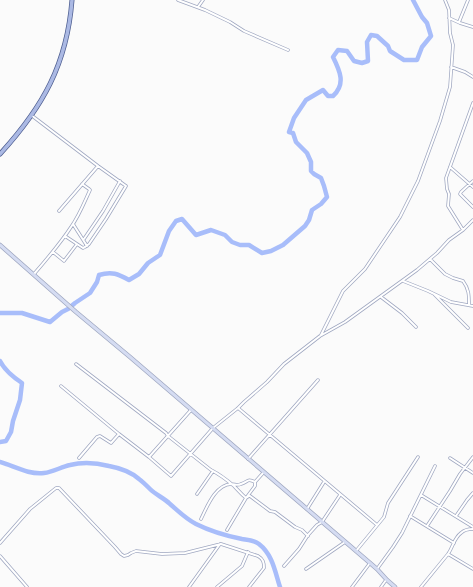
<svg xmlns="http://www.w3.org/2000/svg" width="473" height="587" viewBox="0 0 473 587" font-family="'Fira Sans Condensed',sans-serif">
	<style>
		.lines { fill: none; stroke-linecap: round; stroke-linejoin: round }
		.river { stroke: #a8bdfa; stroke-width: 4.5 }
		.street-casing { stroke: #a0a8c1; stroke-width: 3.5 }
		.secondary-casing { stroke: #a0a8c1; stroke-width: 4.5 }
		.primary-casing { stroke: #4e5e90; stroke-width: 5 }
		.street { stroke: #fff; stroke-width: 2 }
		.secondary { stroke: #d5dcf2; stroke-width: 3 }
		.primary { stroke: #abb9e4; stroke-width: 3.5 }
	</style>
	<rect width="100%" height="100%" fill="#fbfbfb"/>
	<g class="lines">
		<path class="river" d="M0,313h22l28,9 12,-10 6,-3 7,-6 15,-10 7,-11 2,-7c13,-4 19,-1 30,5l10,-6 9,-11 12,-8 9,-24 7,-10 6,-2 14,16 15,-5 14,5 7,7 8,3h9l13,8 9,-2 12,-6 22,-19 4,-6 3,-10 9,-6 6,-7 -3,-11 -3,-8 -7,-4 -3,-3v-9l-4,-9 -11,-11 -3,-9 -4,-1 5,-14 12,-18 17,-10 5,6h5c13,-12 7,-25 0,-39l5,-7 9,1 7,10 8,2 6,-2 -1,-19 4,-7 6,1 11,10 2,5 14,9h13l5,-13 9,-11 -4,-13 -5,-6 -9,-17
			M0,361c5,10 13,16 22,22l-2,17 -7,21 -2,11 -5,9 -6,1
			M0,462c14,4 29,13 44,11 9,-1 17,-6 26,-8 12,-3 27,-2 39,1 11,2 22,6 30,13 4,3 8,7 11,10 6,6 14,9 20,15 8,7 16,15 26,20 14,7 31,12 46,15 7,1 12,1 17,5 14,11 16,28 21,43"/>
		<g class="street-casing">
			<path id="street" d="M178,0l27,10 25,12 14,9 44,19
				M198,7l5,-7
				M449,18l11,5 13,4
				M459,22l9,-22
				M451,67l14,5 8,5
				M31,115l67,51 28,20 -20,33 -17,25 -4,3 -2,1 -18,-12
				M450,167l23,20
				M473,181l-12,11 -1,2 13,13
				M59,211l39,-45
				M73,224l14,22
				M463,230l-15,-24 1,-12 -2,-5 -1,-11 27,-75
				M84,239l19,-28 17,-30
				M53,252l11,9 13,-17
				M430,259l15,15 8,4 10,3c6,8 6,14 6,24
				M34,274c13,-15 26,-30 37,-47 8,-11 13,-24 19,-37l-1,-1 -7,-5
				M403,281l25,10 23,11 22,4
				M434,294l34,34
				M381,297l21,16 14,14
				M321,335l22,-44 22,-22 35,-52 18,-36 22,-60 10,-34 3,-42 -3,-12 -1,-23 -4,-10
				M76,364l90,69 2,3 43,34c8,4 16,10 23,16 4,4 7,8 12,12l3,-2h1l20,15 5,1 20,15 7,3 6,6
				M61,386l58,48 30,23 22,19 42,-48 25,-20 6,-6 23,-20 17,-18 36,-28 25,-14 72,-52 20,-17 12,-13 14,-10 10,-10
				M238,408l139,117
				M149,457l42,-47
				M79,458l18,-21 3,-1 11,7 8,-9
				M450,458l23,15
				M248,459l70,-79
				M197,494l16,-23
				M421,495l52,32
				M307,509l17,-27
				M410,516l44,27
				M456,516l11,-16 6,-7
				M201,519c6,-12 14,-34 30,-35 4,0 6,2 10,0 7,-2 6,-6 14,-2
				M427,526l23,-35 10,-17 13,-17
				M227,530l19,-32 9,-12v-4l8,-9
				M0,543l30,-34 26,-21h3l56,59 6,7 3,2 4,-1 3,-2 5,-2 26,3 23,-1 36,-9 37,12c5,3 6,6 6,12l-15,19
				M356,551l28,-34 4,-14 30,-46
				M448,554l25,15
				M0,556l27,31
				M284,566l15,-17 9,-14 9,-10 5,-3 18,-27
				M306,569l39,-27
				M377,569l16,-22 9,-14 33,-67
				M189,587l31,-43
				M217,587l25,-21 6,-14
				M352,587l18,-24
				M381,587l5,-7
				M421,587c9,-11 18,-22 27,-33 5,-7 6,-16 13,-21 3,-3 8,-4 12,-4"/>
		</g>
		<g class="secondary-casing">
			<path id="secondary" d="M0,245l76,67 54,45 247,212 10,11 8,7"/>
		</g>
		<g class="primary-casing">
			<path id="primary" d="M0,154c43,-47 67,-90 72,-154"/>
		</g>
		<use href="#street" class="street"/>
		<use href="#secondary" class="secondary"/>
		<use href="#primary" class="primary"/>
	</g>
</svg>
